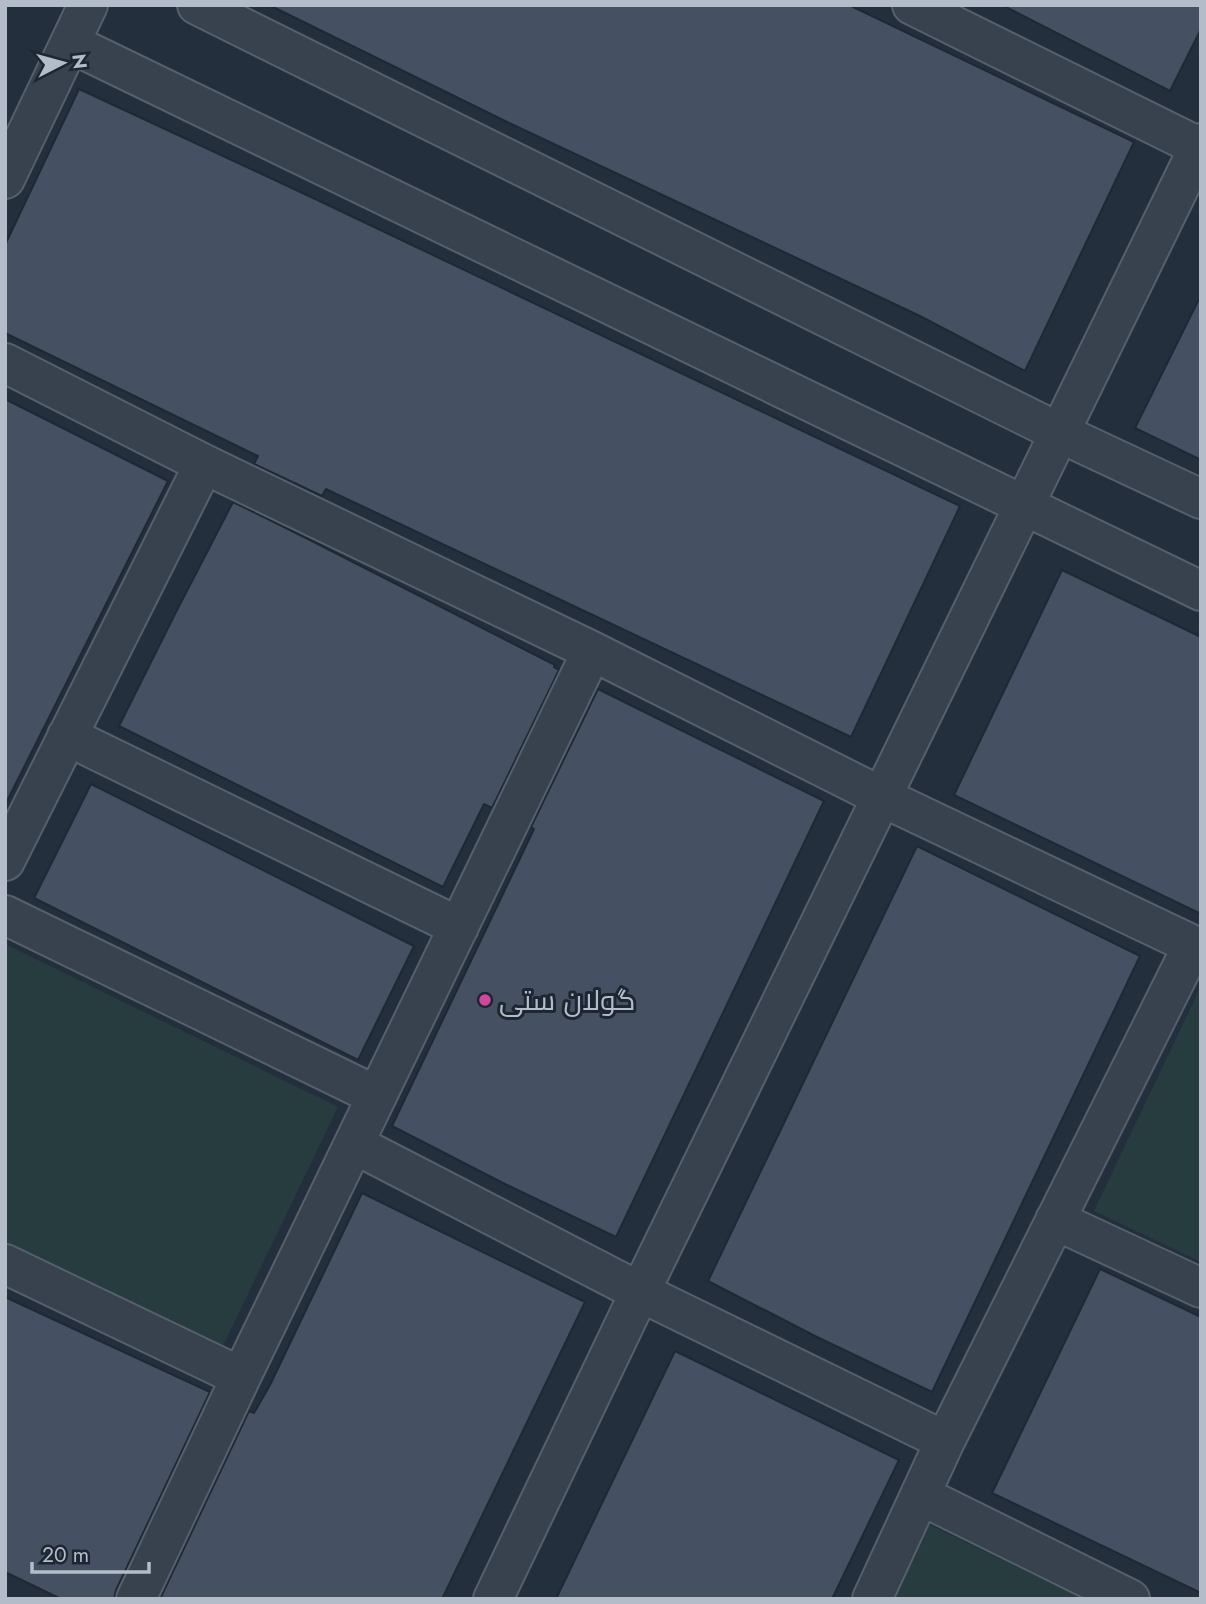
<svg xmlns="http://www.w3.org/2000/svg" width="1206" height="1604" viewBox="0 0 1206 1604" font-family="Jost,Cairo,sans-serif">
	<style>
		.green { fill: #263c3f }
		.building { fill: #455162; stroke: #1f2835; stroke-width: 2 }
		.lines { fill: none; stroke-linecap: round; stroke-linejoin: round }
		.minor-casing { stroke: #565f6c; stroke-width: 42 }
		.minor { stroke: #38414e; stroke-width: 38 }
		.hotel-dot { fill: #d1479c; stroke: #1d2633; stroke-width: 2.5 }
		.labels { text-anchor: middle; stroke-width: 6; stroke-linejoin: round; paint-order: stroke }
		.poi-label { font-size: 28px; fill: #b4bcc9; stroke: #1d2633; text-anchor: start }
	</style>
	<rect width="100%" height="100%" fill="#242f3e"/>
	<path class="green" d="M5,944l333,163 -117,243 -216,-106z
		M1201,986v276l-107,-51z
		M928,1524l155,75h-191z"/>
	<path class="building" d="M269,5h580l285,137 -109,229 -105,-55 -419,-197z
		M1002,5h199v24l-31,62z
		M79,89l232,108 649,309 -109,231 -525,-248 -4,7 -68,-32 4,-8 -253,-123v-88z
		M1201,295v165l-66,-32z
		M5,399l163,82 -163,324z
		M233,502l69,34 253,129 -1,2 5,3 -67,138 -8,-4 -41,83 -324,-161 57,-114z
		M1062,570l139,67v277l-247,-119z
		M598,689l226,112 -208,436 -115,-55 -109,-56 142,-297 -3,-2z
		M91,784l323,162 -56,114 -324,-162z
		M917,846l223,110 -208,436 -115,-55 -109,-56z
		M362,1193l223,109 -143,297h-282l89,-188 5,2 16,-28z
		M1100,1269l101,48v276l-209,-100z
		M5,1297l205,95 -94,198 -2,9h-53l-56,-27z
		M675,1351l224,109 -67,139h-276z"/>
	<g class="lines">
		<g class="minor-casing">
			<path id="minor" d="M197,5l863,428 141,66
				M912,5l289,143
				M70,43l1131,548
				M5,179l83,-174
				M5,363l199,101 388,187 290,146 319,152
				M67,736l392,191
				M5,861l199,-397
				M5,915l372,181
				M354,1144l286,148 305,149
				M1055,1220l146,68
				M5,1264l236,113
				M920,1495l210,104
				M136,1599l105,-222 351,-726
				M493,1599l147,-307 561,-1149
				M872,1599l73,-158 248,-496"/>
		</g>
		<use href="#minor" class="minor"/>
	</g>
	<circle class="hotel-dot" cx="485" cy="1000" r="7"/>
	<g class="labels">
		<g class="poi-label">
			<text x="499" y="1010">گولان ستی</text>
		</g>
	</g>
	<rect width="1206" height="1604" fill="none" stroke="#b4bcc9" stroke-width="14"/>
	<g transform="translate(63 63) rotate(84)" stroke="#1d2633" stroke-width="5" paint-order="stroke">
	<path d="M0-5L12 26L0 18L-12 26Z" fill="#b4bcc9"/>
	<text y="-10" font-size="19" font-weight="bold" text-anchor="middle" fill="#b4bcc9">N</text>
	</g>
	<path d="M32 1562v10h117v-10" fill="none" stroke="#b4bcc9" stroke-width="3.5"/>
	<text x="42" y="1562" font-size="21" fill="#b4bcc9" stroke="#1d2633" stroke-width="5" paint-order="stroke">20 m</text>
</svg>
